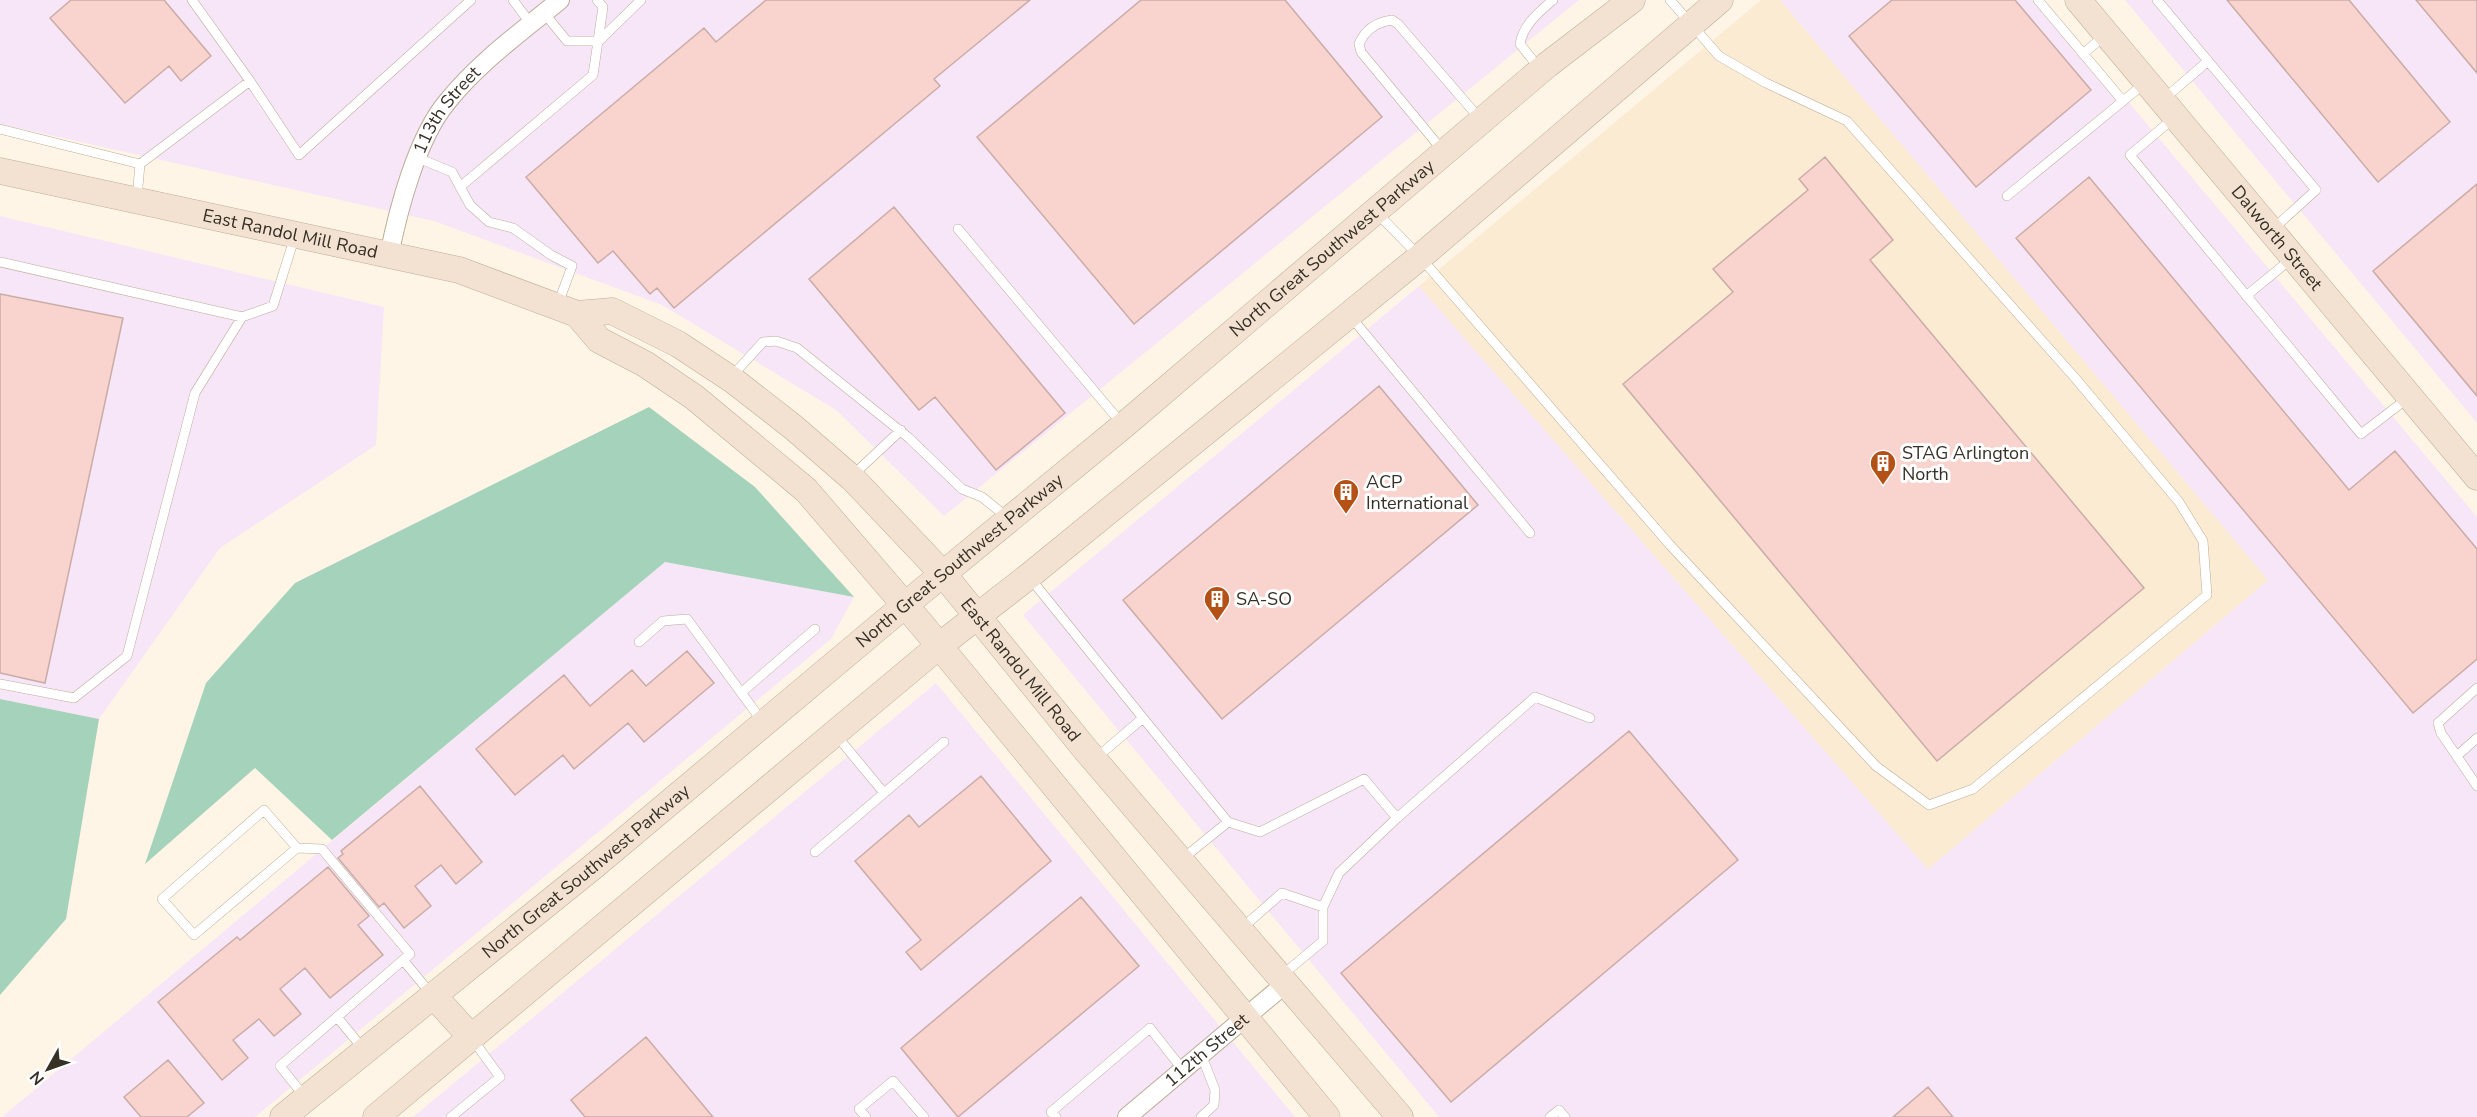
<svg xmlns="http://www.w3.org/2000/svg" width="2477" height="1117" viewBox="0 0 2477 1117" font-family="'Nunito Sans',sans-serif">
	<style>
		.commercial { fill: #f7e6f8 }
		.built { fill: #fcebd3 }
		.green { fill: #a4d2ba }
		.building { fill: #f9d3cd; stroke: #caaca7; stroke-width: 1.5 }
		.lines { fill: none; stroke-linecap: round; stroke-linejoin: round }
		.lane-casing { stroke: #bcad96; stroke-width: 10 }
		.street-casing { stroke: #bcad96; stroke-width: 20 }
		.secondary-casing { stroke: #bcad96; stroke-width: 27 }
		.lane { stroke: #fff; stroke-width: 9 }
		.street { stroke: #fff; stroke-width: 18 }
		.secondary { stroke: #f3e2d1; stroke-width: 26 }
		.labels { text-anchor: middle; stroke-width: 6; stroke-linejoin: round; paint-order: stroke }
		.street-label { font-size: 18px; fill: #363027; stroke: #fff }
		.poi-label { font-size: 18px; fill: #363027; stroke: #fff; text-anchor: start }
	</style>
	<rect width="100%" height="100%" fill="#fff5e7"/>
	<path class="commercial" d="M0,0h1579l-635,516 -108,-106 -174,-105 -228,-84 -434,-97z
		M1780,0h263l434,517v600h-1038l-416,-502 396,-329 509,583 340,-289z
		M2125,0h352v423z
		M0,216l384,91 -8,138 -156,103 -121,171 -99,-20z
		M665,562l189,35 -23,42 -576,478h-253z
		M936,683l359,434h-882z"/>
	<path class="built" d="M1761,0h19l488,580 -340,289 -509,-583z"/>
	<path class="green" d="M649,407l106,80 99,110 -189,-35 -333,278 -77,-72 -110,96 61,-181 89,-100z
		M0,699l99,20 -33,200 -66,76z"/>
	<path class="building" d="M71,0h93l47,56 -30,25 -12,-15 -44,37 -75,-85z
		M766,0h264l-96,79 6,7 -266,222 -17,-20 -7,6 -37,-43 -15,12 -72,-86 178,-149 12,14z
		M1141,0h144l97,117 -248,207 -157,-187z
		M1892,0h123l76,90 -115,97 -127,-151z
		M2227,0h122l101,122 -72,60z
		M2416,0h61v73z
		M1825,157l68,83 -23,20 274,328 -207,173 -314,-377 110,-92 -20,-23 95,-79 -9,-11z
		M2089,177l260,313 46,-39 82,98v110l-64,54 -397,-475z
		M2477,184v212l-104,-125z
		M894,207l171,206 -69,57 -61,-73 -16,13 -110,-131z
		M0,294l123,24 -78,365 -45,-10z
		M1379,386l99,119 -256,214 -99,-119z
		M687,651l27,32 -70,59 -16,-19 -54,46 -11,-14 -48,40 -39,-46 88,-74 26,31 42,-36 14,16z
		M1629,731l109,129 -287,242 -110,-129z
		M981,776l70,85 -130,109 -15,-18 15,-12 -66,-79 54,-46 10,12z
		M420,786l62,76 -26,22 -15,-19 -26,21 16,20 -27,22 -20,-25 -5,4 -41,-49 5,-4 -2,-3z
		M328,867l41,49 -11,9 25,30 -53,43 -25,-30 -25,21 21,25 -27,22 -15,-17 -26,21 15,18 -26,22 -64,-78 79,-65 3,3z
		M1081,897l58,69 -181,151 -57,-69z
		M646,1037l67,80h-128l-14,-17z
		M168,1060l36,43 -17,14h-46l-17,-20z
		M1928,1087l25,30h-60z"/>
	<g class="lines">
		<g class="lane-casing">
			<path id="lane" d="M192,0l58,81
				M513,0l18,24
				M2038,0l85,101
				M2157,0l159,190 -43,39
				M544,13l23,28h32l42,-41
				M2083,54l21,-18
				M1539,68l-19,-24c3,-19 19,-32 33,-44
				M2164,99l44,-38
				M2175,117l-45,38 231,279 47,-36
				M0,129l140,35 -3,34
				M1443,151l-82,-99 -2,-8c6,-14 18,-22 33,-24l6,4 82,95
				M418,158l34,14 18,33 19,17 24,6 38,27 21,11 -14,38
				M140,164l110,-83 49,74 172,-155
				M460,187l133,-112 10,-68 -6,-7
				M2007,196l138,-113
				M1376,212l44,45 250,288 206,221 53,39 44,-16 234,-194 -4,-54 -24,-39 -103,-123 -229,-258 -81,-38 -47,-27 -49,-56
				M958,229l164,195
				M0,262l242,55 31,-11 22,-70
				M2246,296l45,-37
				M1351,317l179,216
				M731,377l32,-35 13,-1 21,7 112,90 53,51 20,8 26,21
				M852,476l49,-46
				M1030,578l113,140 -47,40
				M639,642l24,-21 24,-2 75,102
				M0,684l74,14 53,-42 68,-263 47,-76
				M2477,688l-39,35 3,10 36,53
				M742,692l73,-63
				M1143,718l85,104 32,10 104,-53 33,39
				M836,735l48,58
				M2457,756l20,-18
				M297,848l-33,-38 -102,89 32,36 103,-87 25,1 88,105 -130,112 24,30
				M815,852l129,-110
				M1181,860l47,-38
				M1242,928l40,-35 41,14
				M403,960l29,35
				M1281,976l42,-35v-34l16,-34 58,-55 138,-121 55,21
				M337,1017l27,33
				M451,1117l49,-40 -27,-37
				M866,1117l-7,-8 34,-28 31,36
				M1056,1117l-5,-5 99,-84 33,42
				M1201,1117l13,-12 1,-15 -14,-36
				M1550,1117l9,-7 6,7"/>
		</g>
		<g class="street-casing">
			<g id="street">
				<path id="s1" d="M389,256c9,-46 28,-118 58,-154 31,-39 74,-70 113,-102"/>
				<path id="s2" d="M1127,1117l158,-133"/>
			</g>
		</g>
		<g class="secondary-casing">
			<g id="secondary">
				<path id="s3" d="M2078,0l399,477"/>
				<path id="s4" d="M0,171l459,99 118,44 35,-3 66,33 56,37 59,46 60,52 91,96 141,174 315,368"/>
				<path d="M577,314l22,26 46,24 49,33 112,93 116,135 405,492"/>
				<path d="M433,995l38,42"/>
				<path id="s5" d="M283,1117l311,-251 311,-261 218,-179 424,-361 85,-65"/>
				<path d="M376,1117l563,-471 90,-70 391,-319 300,-257"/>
			</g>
		</g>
		<use href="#lane" class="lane"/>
		<use href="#street" class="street"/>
		<use href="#secondary" class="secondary"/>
	</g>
	<defs>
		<g id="building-pin" transform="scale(1.35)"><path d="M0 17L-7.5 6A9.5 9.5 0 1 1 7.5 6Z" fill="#b45117" stroke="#fff"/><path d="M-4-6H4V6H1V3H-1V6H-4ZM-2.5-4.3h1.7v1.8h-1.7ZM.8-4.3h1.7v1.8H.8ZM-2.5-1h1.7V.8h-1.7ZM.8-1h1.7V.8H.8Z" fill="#fff"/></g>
	</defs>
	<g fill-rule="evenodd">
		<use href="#building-pin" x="1883" y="463"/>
		<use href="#building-pin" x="1346" y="492"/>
		<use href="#building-pin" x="1217" y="599"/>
	</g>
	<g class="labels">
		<g class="street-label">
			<text dy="6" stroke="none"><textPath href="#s1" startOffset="159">113th Street</textPath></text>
			<text dy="6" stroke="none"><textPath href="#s4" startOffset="297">East Randol Mill Road</textPath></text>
			<text dy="6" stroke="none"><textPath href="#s3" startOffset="310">Dalworth Street</textPath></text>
			<text dy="6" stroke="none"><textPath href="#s5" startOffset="1362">North Great Southwest Parkway</textPath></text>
			<text dy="6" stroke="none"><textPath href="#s5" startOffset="876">North Great Southwest Parkway</textPath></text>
			<text dy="6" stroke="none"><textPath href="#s4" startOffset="1180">East Randol Mill Road</textPath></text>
			<text dy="6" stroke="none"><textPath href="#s5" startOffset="390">North Great Southwest Parkway</textPath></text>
			<text dy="6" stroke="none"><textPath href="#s2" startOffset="104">112th Street</textPath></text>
		</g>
		<g class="poi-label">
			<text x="1902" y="459">STAG Arlington<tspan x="1902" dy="21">North</tspan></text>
			<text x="1366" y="488">ACP<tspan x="1366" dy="21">International</tspan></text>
			<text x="1236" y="605">SA-SO</text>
		</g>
	</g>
	<g transform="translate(48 1069) rotate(230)" stroke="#ffffff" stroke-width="4.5" paint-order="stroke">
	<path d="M0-4.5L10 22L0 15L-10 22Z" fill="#363027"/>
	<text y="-9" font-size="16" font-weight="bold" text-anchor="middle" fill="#363027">N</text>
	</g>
</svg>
